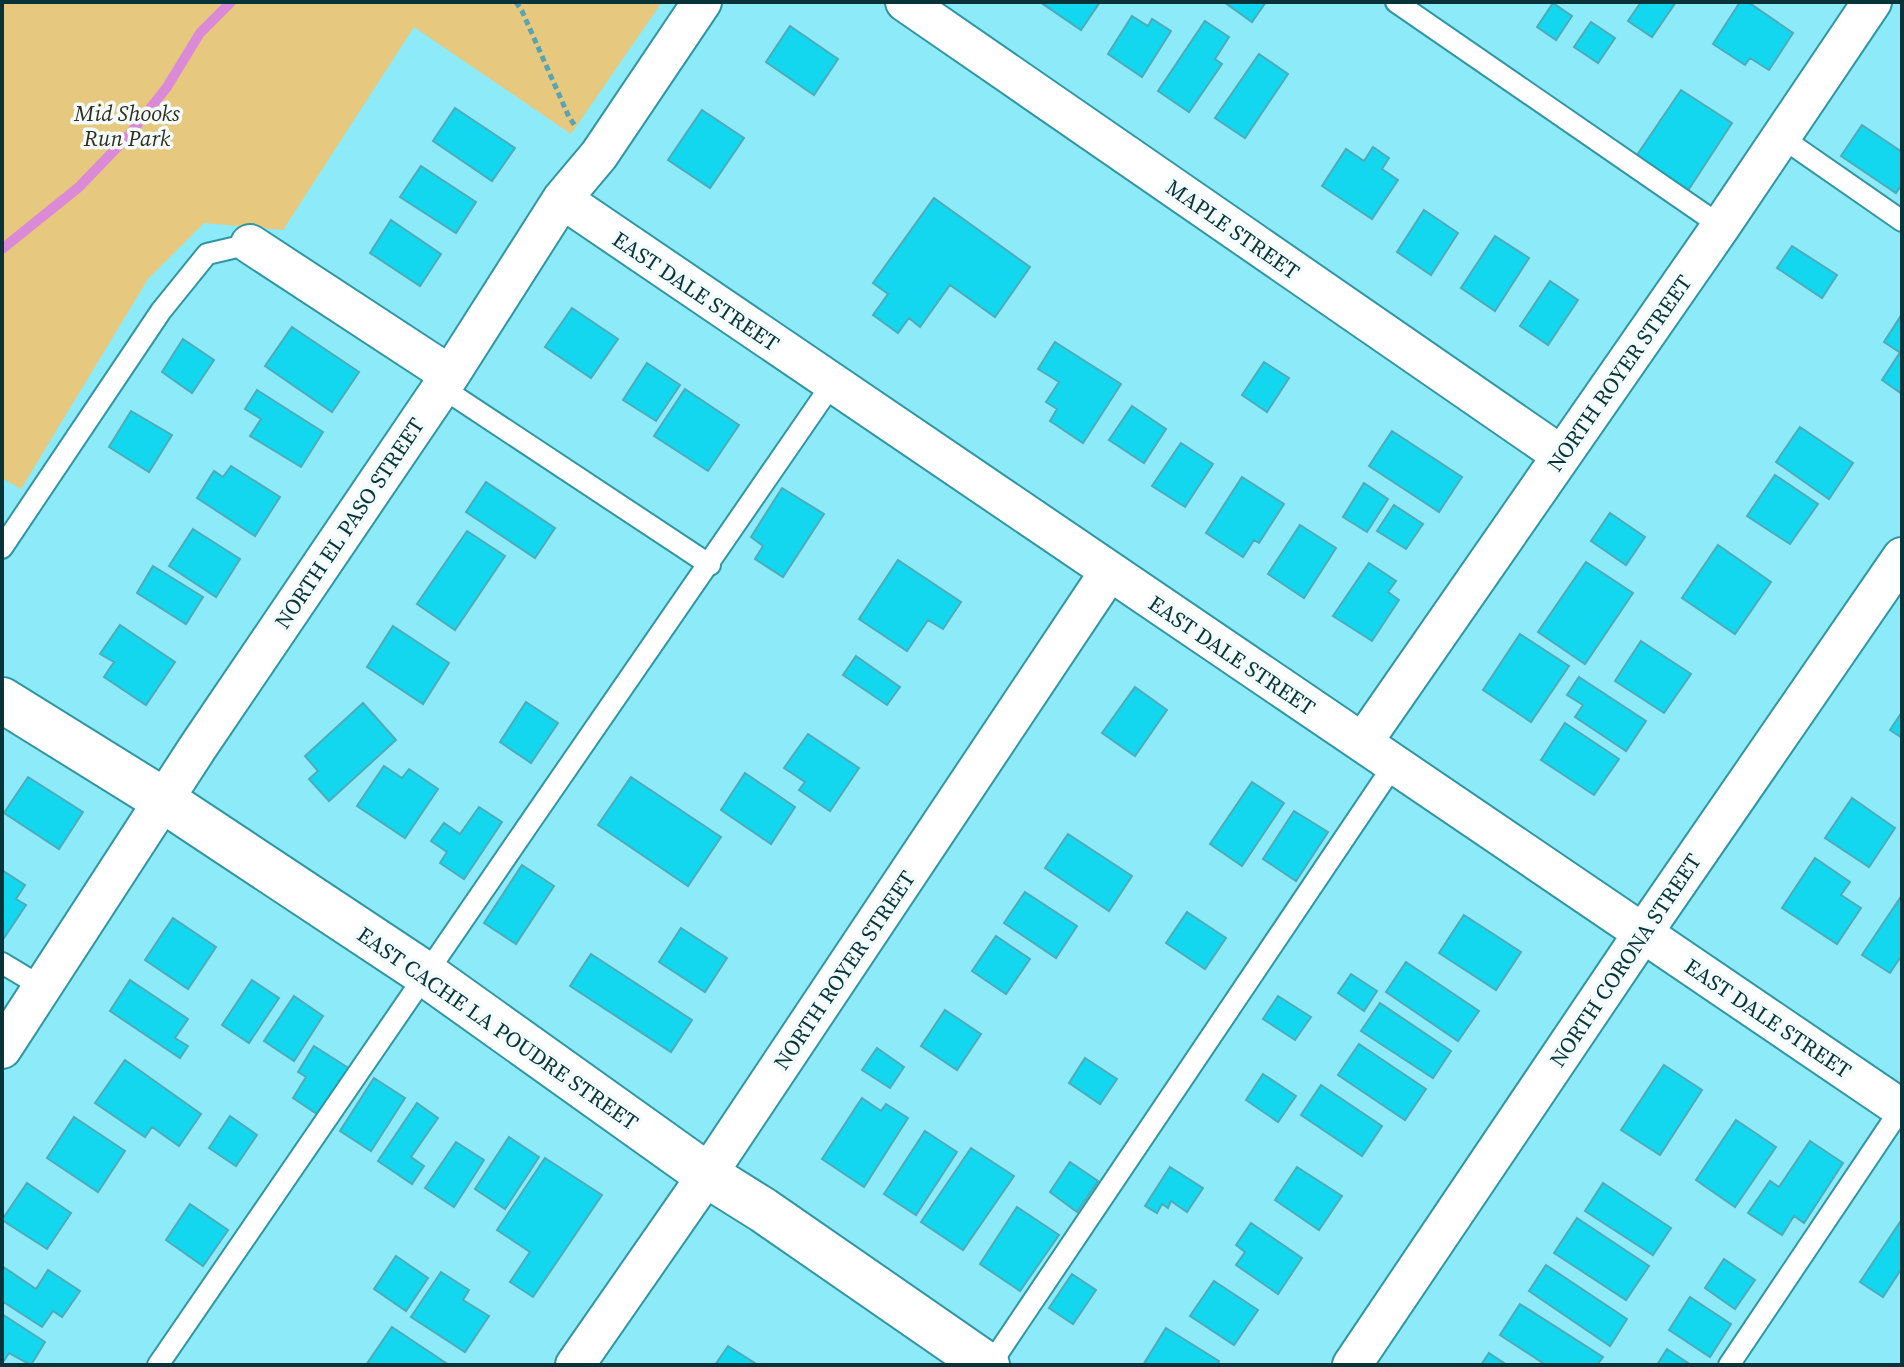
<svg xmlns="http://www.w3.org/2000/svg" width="1904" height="1367" viewBox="0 0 1904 1367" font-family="'Source Serif 4',serif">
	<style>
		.green { fill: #e6c97e }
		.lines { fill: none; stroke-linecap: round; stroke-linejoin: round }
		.stream { stroke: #da8ad6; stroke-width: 10 }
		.building { fill: #13d7ee; stroke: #4cacba; stroke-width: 2 }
		.service-casing { stroke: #3195a3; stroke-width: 24 }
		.minor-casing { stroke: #3195a3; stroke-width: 42 }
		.tertiary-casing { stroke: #3195a3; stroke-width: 48 }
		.path { stroke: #59a4b0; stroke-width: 5; stroke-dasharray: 6 4; stroke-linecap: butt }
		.service { stroke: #fff; stroke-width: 20 }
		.minor { stroke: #fff; stroke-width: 38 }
		.tertiary { stroke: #fff; stroke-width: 44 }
		.labels { text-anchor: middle; stroke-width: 7; stroke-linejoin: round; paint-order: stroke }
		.park-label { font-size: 22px; font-style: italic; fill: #352d1a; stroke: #f3fcfd }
		.street-label { font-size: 22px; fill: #073339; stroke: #f3fcfd }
	</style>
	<rect width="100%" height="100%" fill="#8ceaf9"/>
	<path class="green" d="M2,2h660l-91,132 -157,-107 -131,203 -79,-7 -56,56 -127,210 -19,-11z"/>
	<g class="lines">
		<path class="stream" d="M2,249l77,-62 50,-52 38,-48 33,-54 31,-31"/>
	</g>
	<path class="building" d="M1045,2h55l-19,28 -38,-26z
		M1224,2h42l-14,20z
		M1641,2h35l-24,35 -24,-16z
		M1740,2h8l45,31 -24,37 -19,-12 -5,7 -32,-21z
		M1553,3l19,13 -16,24 -19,-13z
		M1132,16l16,10 4,-7 19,12 -29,46 -34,-23z
		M1205,21l24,16 -14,22 7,5 -33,48 -31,-21z
		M1591,22l24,16 -17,25 -24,-16z
		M790,26l48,33 -24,36 -48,-33z
		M1259,54l29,20 -43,64 -30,-20z
		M1681,90l51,33 -45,69 -52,-34z
		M455,108l60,40 -23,33 -59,-40z
		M702,110l42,28 -34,50 -42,-28z
		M1862,125l40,27v32l-6,9 -55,-37z
		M1373,147l16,11 -7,11 16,11 -26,39 -50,-33 24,-37 18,12z
		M421,166l55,36 -20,31 -56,-36z
		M934,198l96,69 -35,50 -45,-32 -30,42 -11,-9 -11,15 -25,-18 15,-21 -15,-11z
		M1424,210l34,23 -27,42 -34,-23z
		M391,220l50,34 -21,32 -50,-33z
		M1495,236l34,22 -34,53 -34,-23z
		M1792,246l45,29 -15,23 -45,-30z
		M1550,281l28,19 -30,45 -28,-19z
		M572,308l46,31 -27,39 -46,-31z
		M1902,314v40l-18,-12z
		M292,327l67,45 -27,40 -67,-46z
		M183,339l31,21 -22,33 -30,-21z
		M1055,342l66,42 -38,59 -33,-22 7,-12 -11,-7 13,-20 -21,-13z
		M1899,354l3,2v38l-20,-14z
		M1264,362l25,16 -22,34 -25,-17z
		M647,363l33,22 -24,36 -33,-21z
		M685,389l54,36 -31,46 -54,-35z
		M257,390l66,42 -22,35 -51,-31 11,-17 -16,-10z
		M1132,406l34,23 -22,34 -35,-23z
		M131,411l41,24 -23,37 -40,-25z
		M1800,427l53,36 -24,36 -53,-37z
		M1392,431l70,46 -23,35 -70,-46z
		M1181,443l32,21 -28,43 -33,-21z
		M231,466l49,31 -25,39 -58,-38 17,-27 9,6z
		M1775,475l43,29 -28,40 -43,-28z
		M1242,477l42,27 -25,39 -5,-3 -11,17 -37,-24z
		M486,482l69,46 -20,30 -69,-46z
		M1364,483l24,16 -21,33 -24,-15z
		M782,488l42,26 -41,63 -28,-18 8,-13 -12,-9z
		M1394,505l29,19 -17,25 -29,-18z
		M1610,513l35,24 -19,28 -35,-24z
		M1300,525l36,23 -32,50 -36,-24z
		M193,529l47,30 -24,38 -47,-31z
		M467,531l38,25 -50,74 -38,-26z
		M1718,545l53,37 -36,52 -53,-36z
		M898,560l63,42 -18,27 -15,-9 -21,31 -48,-32z
		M1586,562l47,31 -48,71 -47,-32z
		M1369,563l27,18 -8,11 11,8 -27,41 -39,-25z
		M153,566l50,31 -17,27 -49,-31z
		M120,625l55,37 -29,43 -42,-28 10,-15 -14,-8z
		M393,626l56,37 -26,41 -56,-37z
		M1520,634l49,32 -38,56 -48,-32z
		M1641,641l50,33 -27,39 -49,-32z
		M856,656l44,31 -13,18 -44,-30z
		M1579,677l67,44 -20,30 -51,-34 8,-12 -16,-10z
		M1135,687l32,23 -32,46 -33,-23z
		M526,702l32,21 -27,40 -31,-21z
		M363,703l33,37 -67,61 -20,-22 9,-8 -13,-15z
		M1902,712v26l-12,-8z
		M1565,723l54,36 -25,36 -53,-35z
		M808,734l51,34 -29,43 -31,-21 6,-8 -21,-14z
		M384,766l18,12 7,-9 29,20 -33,49 -48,-32z
		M745,773l50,34 -24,37 -50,-34z
		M28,777l55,35 -24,37 -55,-36z
		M631,777l90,60 -33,49 -90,-61z
		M1252,782l32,21 -42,63 -32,-22z
		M1852,798l43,30 -26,39 -44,-29z
		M479,807l23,15 -38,57 -24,-16 7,-11 -16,-11 13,-18 16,11z
		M1294,811l34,21 -32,49 -33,-22z
		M1068,834l64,42 -23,35 -64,-43z
		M1815,858l35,24 -9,13 20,13 -24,36 -55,-36z
		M522,865l32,21 -38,58 -32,-21z
		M2,870l23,15 -9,14 10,6 -24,36z
		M1025,892l52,34 -21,32 -52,-35z
		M1902,895v60l-12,18 -28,-18z
		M1187,912l39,26 -21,31 -39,-26z
		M1464,915l57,37 -25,38 -57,-37z
		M173,918l43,29 -28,42 -43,-29z
		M681,928l46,30 -22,34 -46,-30z
		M996,936l34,23 -24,35 -34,-23z
		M591,954l101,66 -21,32 -101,-66z
		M1406,962l73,49 -21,30 -72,-49z
		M1351,974l26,17 -13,20 -26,-18z
		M130,980l58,39 -13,19 13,8 -8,12 -70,-47z
		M252,980l27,18 -30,45 -27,-18z
		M294,996l29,20 -29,45 -30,-20z
		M1278,996l33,21 -16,23 -32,-21z
		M1380,1003l71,48 -18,27 -72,-47z
		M945,1010l36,24 -24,36 -36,-24z
		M1359,1044l67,45 -21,31 -67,-45z
		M314,1046l36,23 -30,47 -27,-18 13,-21 -8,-5z
		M877,1048l27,19 -14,21 -28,-18z
		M1085,1058l32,21 -17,25 -31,-21z
		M125,1060l76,54 -22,32 -27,-19 -7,10 -50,-34z
		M1664,1065l38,25 -42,65 -39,-25z
		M1263,1074l33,22 -18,26 -32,-22z
		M374,1078l31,20 -34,53 -31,-20z
		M1321,1085l61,41 -20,30 -61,-41z
		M862,1098l19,13 5,-7 22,14 -44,69 -42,-28z
		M417,1103l21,15 -27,39 13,9 -12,18 -34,-23z
		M230,1116l27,19 -21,31 -27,-18z
		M74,1117l51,34 -27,41 -51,-34z
		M1736,1120l40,27 -41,60 -39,-27z
		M925,1131l32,21 -41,63 -32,-21z
		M509,1137l30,20 -34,52 -30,-20z
		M1810,1141l33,22 -39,60 -10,-7 -12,19 -34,-22 22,-32 9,6z
		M456,1142l28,18 -30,47 -29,-19z
		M971,1148l43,28 -51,74 -42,-28z
		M545,1158l57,37 -69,102 -23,-15 20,-30 -33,-22z
		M1070,1162l28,19 -21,31 -27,-20z
		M1170,1167l33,21 -16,24 -16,-11 -3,7 -6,-4 -5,9 -12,-7z
		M1297,1167l45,29 -23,34 -44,-30z
		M27,1183l44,30 -24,36 -45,-29z
		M1603,1183l68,45 -18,27 -68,-44z
		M190,1204l38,26 -25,36 -37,-26z
		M1017,1207l42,28 -39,56 -40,-27z
		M1577,1218l72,48 -23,34 -72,-47z
		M1902,1219v49l-19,29 -23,-15z
		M1251,1223l51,35 -24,36 -42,-29 9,-13 -9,-7z
		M396,1256l32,22 -22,33 -32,-22z
		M1724,1259l31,21 -20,29 -30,-21z
		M1546,1265l81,54 -17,27 -81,-55z
		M2,1266l34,23 12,-19 32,21 -18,26 -9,-6 -11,16 -40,-26z
		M441,1272l28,18 -6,10 26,16 -24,36 -54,-35z
		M1072,1274l24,16 -23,34 -24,-16z
		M1214,1281l44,29 -24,35 -44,-29z
		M1690,1297l41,27 -21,33 -41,-27z
		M1520,1304l83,53 -6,8h-51l-46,-30z
		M2,1314l43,28 -14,23 -22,-12 -7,11z
		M392,1327l57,38h-83z
		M1166,1328l53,33 -2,4h-74z
		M728,1346l30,19h-43z
		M1667,1349l24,16h-34z
		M1489,1353l18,12h-26z"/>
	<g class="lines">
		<g class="service-casing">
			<path id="service" d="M1396,2l325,224
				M1781,137l121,84
				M441,387l269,178
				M2,548l159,-237 46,-57 43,-10
				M2,963l40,24
				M158,1365c222,-328 450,-654 674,-981
				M990,1365l403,-599
				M1729,1365l173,-258"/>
		</g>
		<g class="minor-casing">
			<path id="minor" d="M905,2l656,453
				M562,199l1340,910
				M250,244l200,131
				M1363,742l358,-516 151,-224
				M2,1049l196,-302 252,-372 112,-176 37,-44 103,-153
				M575,1365l132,-190 402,-603
				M1352,1365l291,-432 259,-376"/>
		</g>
		<g class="tertiary-casing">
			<path id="tertiary" d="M2,700l161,100 261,173 283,202 56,35 224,155"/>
		</g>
		<path class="path" d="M516,2l6,9 47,106 7,10"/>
		<use href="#service" class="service"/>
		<use href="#minor" class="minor"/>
		<use href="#tertiary" class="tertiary"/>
	</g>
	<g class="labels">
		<g class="park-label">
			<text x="127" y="121">Mid Shooks<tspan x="127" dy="25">Run Park</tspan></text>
		</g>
		<g class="street-label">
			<text transform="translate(1233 229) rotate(35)" y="8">MAPLE STREET</text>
			<text transform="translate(696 291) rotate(34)" y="8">EAST DALE STREET</text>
			<text transform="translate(1619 373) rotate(-55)" y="8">NORTH ROYER STREET</text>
			<text transform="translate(349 523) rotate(-56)" y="8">NORTH EL PASO STREET</text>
			<text transform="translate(1232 655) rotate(34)" y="8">EAST DALE STREET</text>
			<text transform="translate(1625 960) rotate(-56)" y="8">NORTH CORONA STREET</text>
			<text transform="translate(844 970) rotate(-56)" y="8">NORTH ROYER STREET</text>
			<text transform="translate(1768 1018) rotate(34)" y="8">EAST DALE STREET</text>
			<text transform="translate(498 1028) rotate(35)" y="8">EAST CACHE LA POUDRE STREET</text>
		</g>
	</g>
	<rect width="1904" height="1367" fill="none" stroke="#073339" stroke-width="8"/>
</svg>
